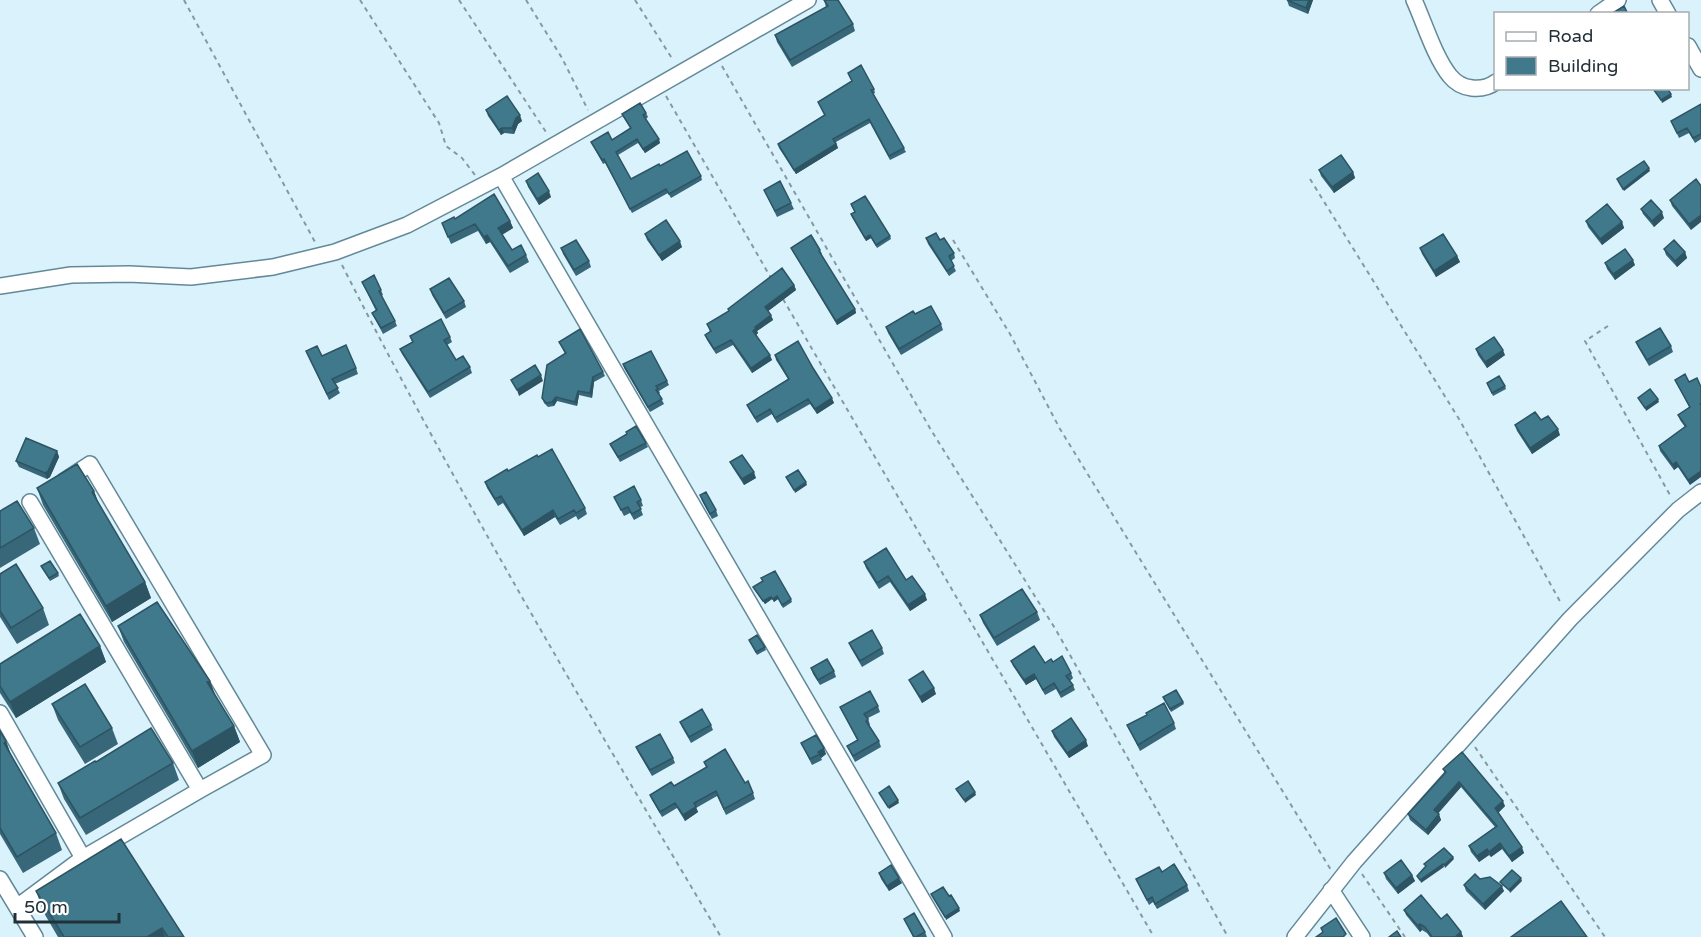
<svg xmlns="http://www.w3.org/2000/svg" width="1701" height="937" viewBox="0 0 1701 937" font-family="'Varela Round',sans-serif">
	<style>
		.lines { fill: none; stroke-linecap: round; stroke-linejoin: round }
		.minor-casing { stroke: #638998; stroke-width: 18 }
		.path { stroke: #8599a2; stroke-width: 2; stroke-dasharray: 4.5 4.5; stroke-linecap: butt }
		.minor { stroke: #fff; stroke-width: 15 }
		.wall { fill: #376778 }
		.shaded-wall { fill: #2d5462 }
		.building { fill: #40788c; stroke: #2d5462; stroke-width: 1.5 }
	</style>
	<rect width="100%" height="100%" fill="#daf2fc"/>
	<g class="lines">
		<g class="minor-casing">
			<path id="minor" d="M1414,0c10,22 21,58 36,76 11,14 32,16 46,6
				M1660,0l8,14
				M1598,14l20,-14
				M1688,46l13,23
				M501,176l443,761
				M0,286l71,-11 58,-1 62,3 82,-10 62,-15 72,-27 94,-49 307,-176
				M64,481l26,-17 173,291 -63,35
				M0,713l83,145
				M0,879l35,58
				M1331,890l31,47
				M17,907l66,-49 117,-68 -170,-288
				M1295,937l59,-75 216,-243 108,-109 23,-18"/>
		</g>
		<path class="path" d="M184,0l131,242
			M360,0l79,123 7,23 16,12 13,17
			M459,0l87,132
			M526,0l36,58 26,52
			M635,0l38,60
			M722,66l209,364 125,200 172,307
			M666,96l105,182
			M1310,179l149,240 103,186
			M953,240l57,94 50,95 271,441
			M342,265c116,229 248,451 379,672
			M783,299l371,638
			M1608,326l-23,15 86,156
			M1475,747l130,190
			M1362,874l43,63"/>
		<use href="#minor" class="minor"/>
	</g>
	<path class="wall" d="M824,0l29,24 2,7 -63,36 -15,-25 -2,-7 51,-28z
		M1287,0h26l-5,14 -19,-8z
		M848,73l26,16 1,4 -2,1 33,58 -16,8 -20,-37 -34,19 2,6 -42,26 -17,-26 -1,-4 46,-29 -6,-13 34,-20z
		M1701,104v35l-6,4 -6,-10 -10,5 -8,-17z
		M486,110l36,11 -4,3 -4,10 -10,-1 -3,2 -13,-19z
		M646,113l2,4 -2,2 14,24 -15,10 -7,-10 -20,12 13,24 29,-13 41,10 1,4 -31,18 -3,-5 -36,20 -27,-50 -2,1 -12,-22 21,-2 18,-12 -6,-10 -2,-4z
		M1319,170l34,2 2,6 -21,15 -13,-17z
		M1696,179l-5,51 -19,-24 -2,-6z
		M526,181l25,16 -12,8 -11,-18z
		M764,190l27,13 3,6 -17,8z
		M851,204l39,32 1,3 -14,9 -6,-10 -5,3 -14,-24 -1,-3 4,-2z
		M1641,209l23,9 -10,9 -11,-13z
		M455,219l55,2 3,7 -11,7 10,15 14,5 3,7 -19,11 -20,-31 -4,2 -8,-13 -27,13 -9,-21z
		M1586,221l36,1 2,6 -22,17 -14,-18z
		M645,234l37,13 -20,14 -15,-21z
		M926,238l14,2 14,13 1,5 -4,3 5,10 -7,5 -21,-32z
		M561,248l28,13 2,6 -15,9 -13,-22z
		M791,248l29,2 2,4 -1,1 34,54 1,4 -19,12 -44,-73z
		M1420,248l37,8 3,6 -24,15 -14,-23z
		M1664,249l21,3 2,6 -10,9 -11,-12z
		M1605,263l30,2 -20,15 -8,-11z
		M362,282l19,8 2,5 -2,1 14,25 2,5 -14,8 -11,-21 4,-2z
		M794,285l2,5 -28,21 5,9 -16,11 1,2 -2,2 16,25 -20,13 -19,-28 -17,9 -9,-14 -2,-5 5,-3 -3,-8z
		M430,289l34,12 2,6 -20,12 -14,-24z
		M915,314l26,10 2,6 -42,25 -13,-22 -2,-6z
		M410,336l40,1 2,5 -5,3 9,15 14,7 2,6 -42,25 -28,-44 -2,-5 12,-7z
		M559,342l44,30 2,4 -11,6 -2,16 -13,-3 -2,11 -20,-5 -3,5 -6,1 -4,-4 -2,-5 23,-44z
		M1636,342l35,4 2,6 -24,14 -11,-19z
		M1476,349l29,6 -18,13 -9,-13z
		M306,351l50,17 2,6 -23,10 5,9 -11,7z
		M775,355l38,13 21,35 -17,11 -7,-10 -33,19 -5,-9 -15,9 -10,-18 41,-26 -12,-19z
		M623,364l44,17 2,4 -10,6 1,2 -1,1 5,10 -14,8 -26,-44z
		M1675,380l14,2 1,103 -12,-18 -4,3 -14,-19 -1,-5 26,-19 -5,-7 -2,-5 11,-8z
		M1487,383l18,3 1,3 -13,7z
		M1541,420l19,15 -28,19 -15,-23 -2,-6z
		M646,443l2,4 -28,15 -10,-18z
		M57,451l2,6 -9,20 -3,2 -28,-12 -3,-6z
		M538,457l47,51 2,6 -9,6 -2,-4 -16,9 -5,-8 -31,19 -21,-33 -5,3 -11,-18 -2,-6z
		M730,462l26,16 -12,7 -11,-17z
		M37,488l57,3 5,14 46,77 6,16 -39,24 -69,-117z
		M700,495l16,15 2,6 -6,3 -10,-18z
		M614,497l27,3 2,6 -3,1 3,8 -9,5 -4,-7 -6,3z
		M0,511l34,17 6,16 -40,24z
		M864,562l42,18 21,20 -17,11 -20,-29 -11,7 -13,-21z
		M41,566l17,7 1,3 -9,5z
		M0,574l43,34 6,17 -32,19 -17,-27z
		M753,587l38,12 1,3 -9,6 -5,-9 -4,3 -2,-3 -7,5z
		M1037,612l3,8 -43,26 -14,-23 -3,-8z
		M118,626l92,55 5,15 19,30 6,16 -42,26 -74,-126z
		M749,640l16,7 1,3 -9,5z
		M849,643l33,5 2,6 -22,13 -11,-19z
		M100,646l6,16 -90,56 -16,-25v-29z
		M1011,661l34,2 8,-1 18,11 2,5 -3,3 3,4 2,5 -14,8 -5,-9 -11,6 -9,-16 -10,6 -13,-19z
		M811,668l23,3 2,6 -16,8 -7,-11z
		M909,680l27,14 -14,9 -10,-17z
		M1163,697l20,5 1,2 -13,8z
		M52,704l60,24 6,16 -33,20 -27,-44z
		M878,706l2,6 -12,6 2,7 -1,1 10,15 2,6 -26,15 -8,-16 10,-6 -17,-33z
		M1147,716l27,7 2,6 -36,22 -13,-26z
		M680,722l31,3 2,5 -22,13 -9,-16z
		M0,731l6,10 6,17 44,75 6,17 -39,23 -23,-39z
		M1052,731l36,15 -19,12 -15,-21z
		M801,743l25,11 -5,4 1,2 -10,5z
		M636,747l37,11 2,5 -23,13 -14,-24z
		M96,762l77,1 6,17 -93,55 -22,-36 -6,-16z
		M704,762l41,21 8,10 2,6 -29,16 -9,-19 -21,12 2,4 -13,9 -8,-13 -15,9 -10,-17 -2,-5 24,-9 32,-19z
		M1443,769l62,37 -7,7 26,40 -12,9 -10,-13 -11,8 -2,-2 -10,7 -8,-10 -2,-6 26,-19 -34,-40 -23,26 3,7 -13,15 -18,-15 -2,-6 37,-40z
		M121,839l63,98h-126l-14,-24 -8,-22z
		M1162,872l25,13 2,6 -32,18 -4,-7 -4,3 -13,-26z
		M879,873l23,10 -13,8 -8,-12z
		M1384,873l28,2 3,6 -17,13 -12,-15z
		M1480,879l24,12 -19,19 -19,-19 -2,-6z
		M1404,910l37,9 20,13 2,5h-33l-3,-4 -5,-3 -2,2 -14,-17z
		M904,919l21,13 2,5h-14z"/>
	<path class="shaded-wall" d="M1309,0h4l-5,14 -2,-6z
		M1671,94l1,3 -10,6 -1,-3z
		M520,115l2,6 -4,3 -4,10 -2,-6 4,-10z
		M502,128l2,5 -3,2 -2,-5z
		M659,139l1,4 -15,10 -2,-4z
		M836,144l2,4 -42,26 -2,-4z
		M1649,168l1,3 -26,20 -1,-2z
		M1353,172l2,6 -21,15 -2,-6z
		M549,191l2,6 -12,8 -2,-6z
		M1662,212l2,6 -10,9 -2,-6z
		M1701,215v7l-10,8 -2,-6z
		M510,221l3,7 -12,7 -3,-7z
		M1622,222l2,6 -22,17 -2,-6z
		M487,235l3,7 -4,2 -2,-7z
		M870,235l1,3 -5,3 -1,-3z
		M680,241l2,6 -20,14 -3,-6z
		M1685,252l2,6 -10,9 -2,-6z
		M1457,256l3,6 -24,15 -2,-6z
		M1633,260l2,5 -20,15 -2,-6z
		M794,285l2,5 -29,22 -2,-5z
		M855,309l1,4 -19,12 -1,-4z
		M771,315l2,5 -16,11 1,2 -3,3 -2,-5 2,-4z
		M1503,350l2,5 -18,13 -2,-6z
		M770,355l2,5 -20,13 -1,-5z
		M541,375l2,6 -24,15 -2,-6z
		M593,377l1,5 -2,16 -2,-5z
		M578,391l1,4 -2,11 -2,-4z
		M556,397l1,4 -3,5 -2,-4z
		M832,398l2,5 -17,11 -2,-5z
		M1658,399l1,3 -13,9 -1,-3z
		M1558,429l2,6 -28,19 -2,-6z
		M57,451l2,6 -9,20 -3,2 -2,-6z
		M1676,462l2,5 -4,3 -1,-5z
		M1701,471v6l-11,8 -2,-5z
		M754,472l2,6 -12,7 -2,-6z
		M806,482l1,3 -12,8 -1,-3z
		M94,491l6,16 -8,-15z
		M553,510l2,7 -31,19 -2,-6z
		M145,582l6,16 -39,24 -6,-16z
		M925,594l2,6 -17,11 -2,-6z
		M777,596l1,3 -4,3 -1,-3z
		M771,597l1,2 -7,5 -2,-3z
		M100,646l6,16 -90,56 -6,-16z
		M1034,674l2,5 -10,6 -2,-5z
		M210,681l6,16 -9,-15z
		M934,688l2,6 -14,9 -2,-6z
		M234,726l6,16 -42,26 -6,-17z
		M1086,740l2,6 -19,12 -2,-5z
		M6,741l6,17 -8,-15z
		M824,748l2,6 -5,4 -3,-6z
		M1459,782l2,5 -25,29 -2,-6z
		M975,792l1,3 -11,8 -1,-3z
		M898,800l1,3 -10,6 -1,-2z
		M1503,801l2,5 -8,8 -2,-6z
		M696,807l2,5 -13,9 -2,-6z
		M1439,814l2,6 -13,15 -2,-5z
		M1500,843l2,6 -11,8 -2,-5z
		M1522,847l2,6 -12,9 -3,-6z
		M1487,849l2,6 -10,7 -2,-6z
		M1453,857l1,2 -9,9 -1,-3z
		M1443,864l1,3 -23,16 -1,-3z
		M1412,875l3,6 -17,13 -2,-6z
		M899,878l3,5 -13,8 -2,-5z
		M1521,878l1,3 -12,12 -1,-3z
		M1502,886l2,5 -19,19 -2,-6z
		M959,908l1,3 -14,9 -1,-3z
		M1420,924l2,6 -2,2 -2,-6z
		M162,928l3,9h-18z
		M1461,932l2,5h-8z"/>
	<path class="building" d="M824,0h14l15,24 -63,36 -15,-25 53,-29z
		M1287,0h22l-3,8z
		M1624,6l4,8h-17z
		M861,65l13,24 -3,1 33,58 -15,8 -20,-37 -36,20 3,5 -42,26 -16,-26 47,-29 -7,-13 34,-21 -4,-8z
		M1656,88h11l4,6 -10,6 -7,-10z
		M507,96l13,19 -4,3 -4,10h-10l-3,2 -13,-20z
		M640,103l6,10 -3,2 16,24 -16,10 -6,-10 -21,13 15,27 28,-15 1,2 27,-15 14,25 -32,18 -3,-5 -36,20 -26,-50 -2,1 -11,-18 17,-10 4,8 19,-12 -9,-14z
		M1701,104v30l-8,4 -6,-10 -10,5 -6,-12z
		M1341,155l12,17 -21,15 -13,-17z
		M1644,161l5,7 -26,21 -6,-10z
		M538,173l11,18 -12,8 -11,-18z
		M1696,179l5,7v29l-12,9 -19,-24z
		M780,181l11,22 -16,8 -11,-21z
		M494,194l16,27 -12,7 14,22 9,-5 5,10 -18,11 -21,-31 -3,2 -9,-13 -27,13 -6,-14 12,-6 1,2z
		M865,196l25,40 -14,9 -6,-10 -5,3 -14,-24 4,-2 -4,-8z
		M1651,200l11,12 -10,9 -11,-12z
		M1607,204l15,18 -22,17 -14,-18z
		M666,220l14,21 -21,14 -14,-21z
		M936,233l4,7 4,-2 10,15 -5,3 5,10 -7,5 -21,-33z
		M1443,234l14,22 -23,15 -14,-23z
		M811,235l9,15 -1,1 36,58 -19,12 -45,-73z
		M576,240l13,21 -15,9 -13,-22z
		M1674,240l11,12 -10,9 -11,-12z
		M1625,249l8,11 -20,14 -8,-11z
		M782,268l12,17 -29,22 6,8 -16,12 1,1 -3,3 17,24 -19,13 -20,-28 -17,9 -9,-14 6,-4 -4,-7 22,-13 -1,-2z
		M374,275l7,15 -2,1 16,30 -14,7 -9,-15 5,-3 -15,-28z
		M449,278l15,23 -20,12 -14,-24z
		M931,306l10,18 -42,25 -13,-22 27,-16 2,3z
		M441,319l9,18 -6,3 12,20 7,-4 7,11 -42,25 -28,-43 13,-7 -3,-6z
		M1660,328l11,18 -24,14 -11,-18z
		M580,329l23,43 -10,5 -3,16 -12,-2 -3,11 -19,-5 -4,5 -6,1 -4,-5 5,-33 19,-12 -7,-11z
		M1494,337l9,13 -18,12 -9,-13z
		M798,341l15,27 19,30 -17,11 -7,-10 -33,19 -5,-9 -15,9 -8,-13 42,-26 -14,-24z
		M346,345l10,23 -24,11 6,9 -11,6 -21,-43 11,-5 5,10z
		M651,351l16,30 -11,5 2,3 -2,1 6,9 -14,8 -25,-43z
		M535,365l6,10 -24,15 -6,-10z
		M1685,374l4,8 8,-4 4,9v16l-1,1 1,1v66l-13,9 -12,-18 -3,3 -14,-19 27,-20 -8,-11 12,-8 -15,-27z
		M1499,376l6,10 -13,7 -5,-10z
		M1650,389l8,10 -13,9 -7,-10z
		M1535,412l6,8 7,-4 10,13 -28,19 -15,-23z
		M636,426l10,17 -28,14 -8,-13 17,-10 -1,-2z
		M26,438l31,13 -9,20 -3,2 -29,-12z
		M552,449l33,59 -9,5 -2,-3 -16,9 -5,-9 -31,20 -21,-34 -6,3 -10,-17 22,-13 1,2 29,-16 1,2z
		M742,455l12,17 -12,7 -12,-17z
		M77,464l17,27 -2,1 53,90 -39,24 -69,-118z
		M798,470l8,12 -12,8 -8,-13z
		M634,486l7,14 -4,2 4,7 -9,5 -4,-7 -7,3 -7,-13z
		M706,492l10,18 -6,4 -10,-19z
		M17,501l17,27 -34,20v-37z
		M886,548l20,32 6,-4 13,18 -17,11 -20,-29 -11,7 -13,-21z
		M50,561l8,12 -9,5 -8,-12z
		M16,564l27,44 -32,20 -11,-17v-37z
		M775,571l16,28 -9,6 -5,-9 -4,3 -2,-2 -8,4 -10,-14 10,-6 -2,-3z
		M1022,589l15,23 -43,26 -14,-23z
		M157,602l53,79 -3,1 27,44 -42,25 -74,-125z
		M80,614l20,32 -90,56 -10,-16v-22z
		M872,630l10,18 -22,13 -11,-18z
		M757,635l8,12 -9,5 -7,-12z
		M1034,646l11,17 6,-4 2,3 9,-6 9,17 -5,3 7,9 -13,8 -6,-10 -11,7 -9,-16 -10,6 -13,-19z
		M827,659l7,12 -16,9 -7,-12z
		M923,671l11,17 -14,9 -11,-17z
		M85,684l27,44 -32,19 -28,-43z
		M1176,690l7,12 -13,7 -7,-12z
		M870,691l8,15 -14,8 4,5 -2,2 13,20 -26,15 -6,-10 11,-6 -18,-33z
		M1164,703l10,20 -36,22 -11,-20 20,-10 -1,-2z
		M702,709l9,16 -22,12 -9,-15z
		M1071,718l15,22 -19,13 -15,-22z
		M151,728l22,35 -93,55 -22,-35 37,-22 1,1z
		M0,731l6,10 -2,2 52,90 -39,24 -17,-29z
		M660,734l13,24 -23,12 -14,-23z
		M816,735l8,13 -6,4 2,2 -10,5 -9,-16z
		M725,749l20,34 3,-2 5,12 -29,16 -8,-18 -22,12 2,4 -13,8 -8,-12 -15,9 -10,-17 21,-13 3,4 33,-19 -3,-5z
		M1462,752l41,49 -8,7 27,39 -13,9 -9,-13 -11,9 -2,-3 -10,7 -8,-10 28,-20 -38,-44 -25,28 5,4 -13,16 -18,-16 38,-42 -3,-3z
		M968,781l7,11 -11,8 -8,-11z
		M889,786l9,14 -10,7 -9,-14z
		M121,839l63,98h-16l-6,-9 -15,9h-83l-28,-46z
		M1444,848l9,9 -9,8 -1,-1 -23,16 -3,-4 9,-10 -2,-2z
		M1401,860l11,15 -16,13 -12,-15z
		M1174,864l13,21 -32,19 -3,-7 -5,3 -11,-21 23,-12 3,5z
		M891,865l8,13 -12,8 -8,-13z
		M1512,870l9,8 -12,12 -9,-8z
		M1475,874l5,5 10,-2 12,9 -19,18 -19,-19z
		M943,887l6,9 2,-1 8,13 -14,9 -14,-23z
		M1421,895l20,24 6,-5 14,18 -6,5h-23l-7,-10 -5,-3 -2,2 -14,-16z
		M1561,901l26,36h-76z
		M914,913l11,19 -9,5h-2l-10,-18z
		M1336,918l10,16 -3,3h-27l7,-5 -2,-4z
		M1397,931l4,6h-12z"/>
	<rect x="1494" y="12" width="195" height="78" fill="#ffffff" stroke="#a6acaf" stroke-width="1.5"/>
	<rect x="1506" y="32" width="30" height="9" fill="#ffffff" stroke="#a6acaf" stroke-width="1.5"/>
	<text x="1548" y="42" font-size="18" fill="#213037">Road</text>
	<rect x="1506" y="57" width="30" height="18" fill="#40788c" stroke="#a6acaf" stroke-width="1.5"/>
	<text x="1548" y="72" font-size="18" fill="#213037">Building</text>
	<path d="M15 913v9h104v-9" fill="none" stroke="#213037" stroke-width="3"/>
	<text x="24" y="913" font-size="18" fill="#213037" stroke="#ffffff" stroke-width="4.5" paint-order="stroke">50 m</text>
</svg>
